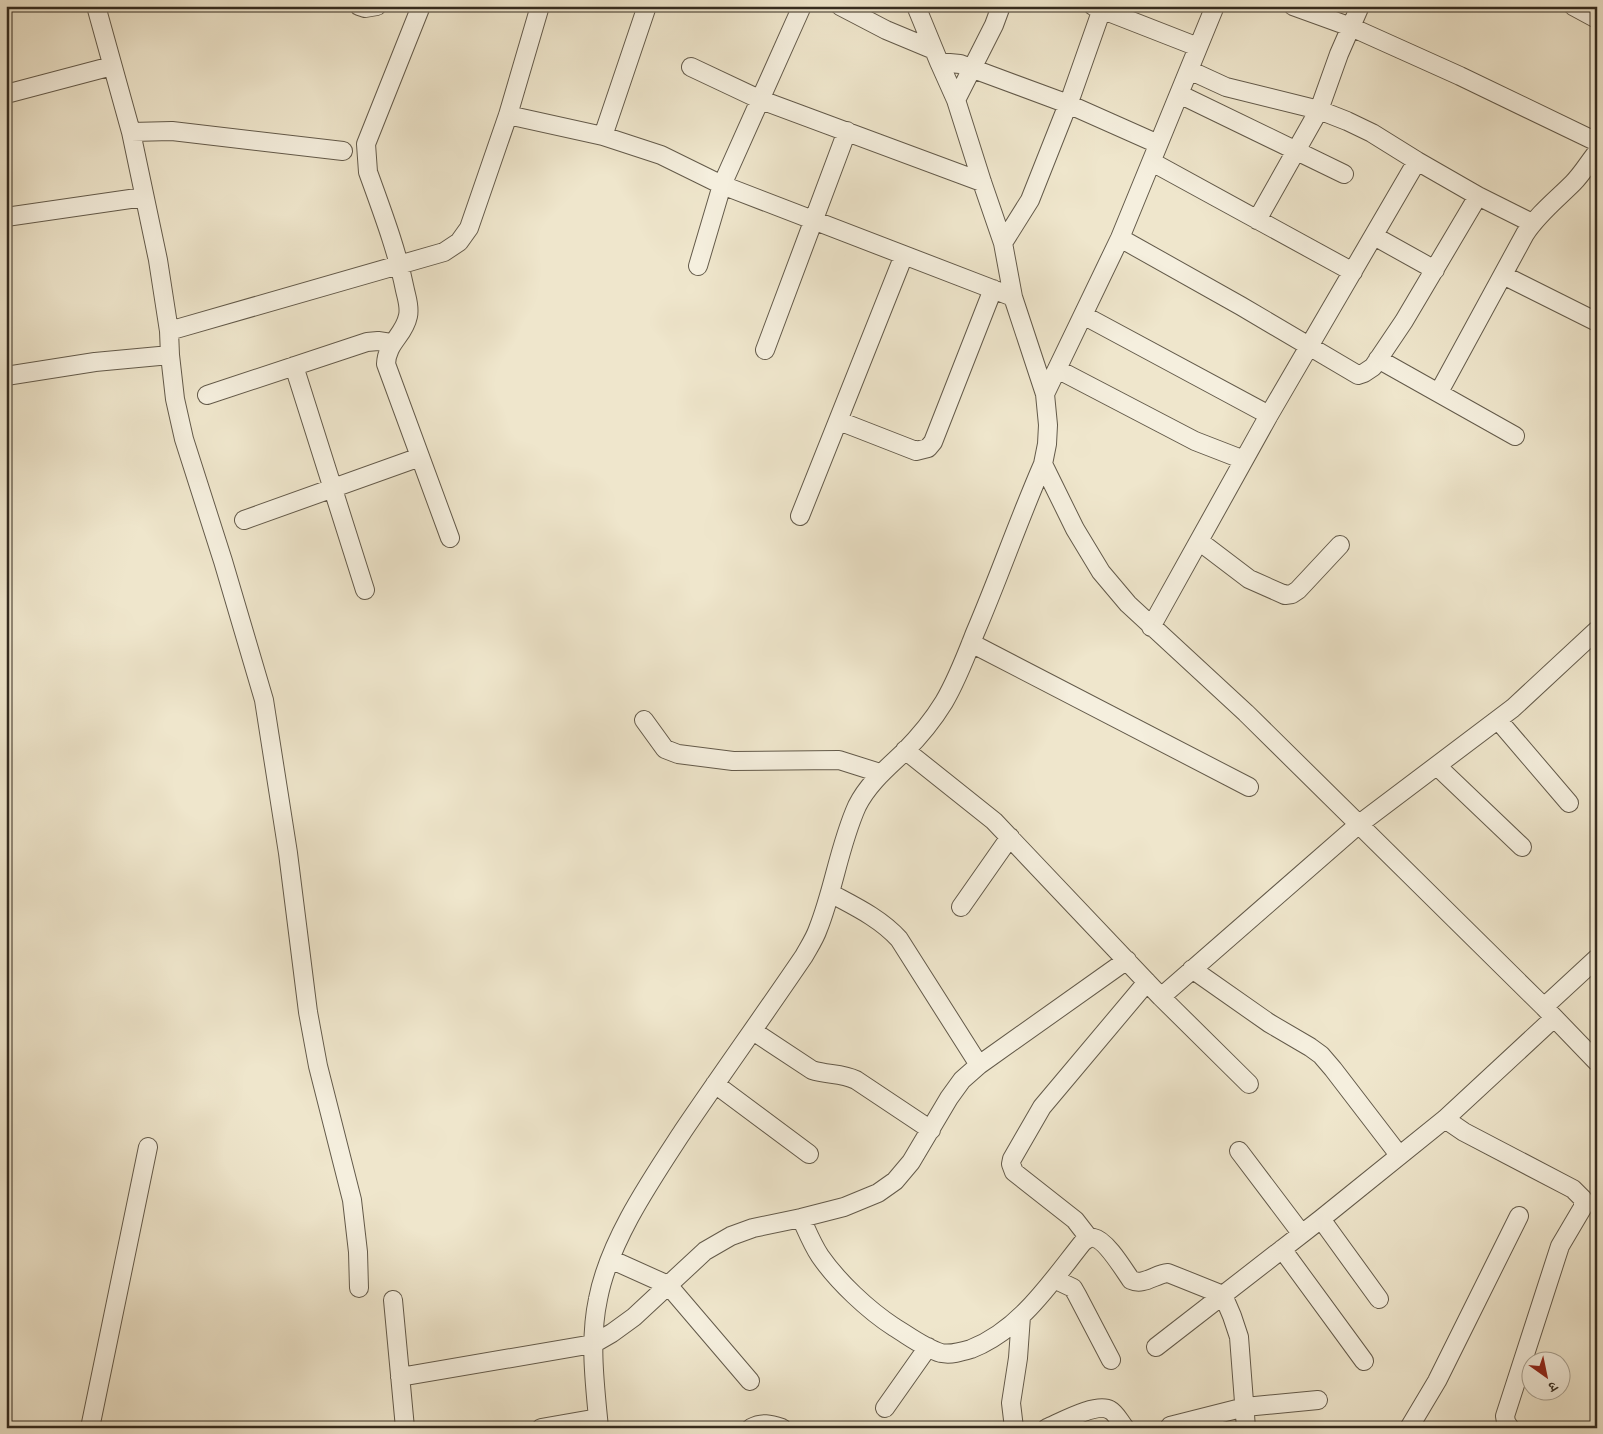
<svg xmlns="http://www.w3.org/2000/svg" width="1603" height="1434" viewBox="0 0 1603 1434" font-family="'IM FELL Double Pica','Noto Serif Devanagari',serif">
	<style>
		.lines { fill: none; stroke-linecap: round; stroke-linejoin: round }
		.minor-casing { stroke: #635a4a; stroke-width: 20 }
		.minor { stroke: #f5efde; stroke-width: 18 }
	</style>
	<rect width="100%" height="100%" fill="#efe6cc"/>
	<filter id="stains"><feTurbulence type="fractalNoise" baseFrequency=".004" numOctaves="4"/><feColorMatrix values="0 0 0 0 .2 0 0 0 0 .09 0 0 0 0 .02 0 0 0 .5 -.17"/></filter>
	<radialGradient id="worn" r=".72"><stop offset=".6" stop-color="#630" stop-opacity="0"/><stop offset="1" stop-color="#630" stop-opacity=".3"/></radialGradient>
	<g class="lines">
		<g class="minor-casing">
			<path id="minor" d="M96,6l35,126 27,128 11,71 1,24 5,44 9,40 39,122 41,139 24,153 20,159 10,54 34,134 6,52 1,36
				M359,6l6,2 12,-2
				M421,6l-55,138 2,28c14,39 29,78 37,118 2,9 5,17 3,26 -4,20 -21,26 -22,48l64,174
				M840,6l46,24 48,20
				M1093,6l105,41
				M1293,6l58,21 109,49 137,66
				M1573,6l24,13
				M939,62l21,2 108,40 90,40
				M691,67l70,33 221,82
				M1189,70l37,17 93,23 28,11 25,12 45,28 61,35 54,27
				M6,94l106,-28
				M1179,94l165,80
				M956,100l38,-75 7,-19
				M508,115l95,21 58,19 61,30 291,112
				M131,132l41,-1 171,20
				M603,136l44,-130
				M1152,162l201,110
				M6,217l138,-20
				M1257,220l62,-110 20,-56 21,-48
				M1374,236l61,34
				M1120,238l121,68 117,69 6,-2 9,-6 31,-46 74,-125
				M1003,243l27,-43 42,-106 31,-88
				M698,266l24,-81 80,-179
				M1503,275l94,47
				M1083,315l186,100
				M169,331l275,-79 15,-10 10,-14 39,-113 32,-109
				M765,350l82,-219
				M1378,359l137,77
				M294,366l71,224
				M1057,369l138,72 49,19
				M6,376l89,-14 75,-7
				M1439,392l86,-158c13,-20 31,-34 48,-51 9,-9 16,-21 24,-31
				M1045,394l75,-156 95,-232
				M207,395l160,-53 11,-1 13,2
				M839,421l77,30 12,-3 5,-6 60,-153
				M1043,464l32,65 26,43 27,32 118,109 298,294 53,55
				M800,516l104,-261
				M244,520l176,-63
				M1199,541l50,38 36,16 7,-1 6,-4 42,-45
				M1151,627l118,-212 148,-254
				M971,643l278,144
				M644,720l21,29 13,5 55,7 106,-1 41,13
				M1498,720l71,83
				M905,750l89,71 167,176 88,87
				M1437,766l85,81
				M830,893c24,13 50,25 69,46l80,126
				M961,907l49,-70
				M1192,969l77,54 41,24 11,8 12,14 66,86
				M1161,997l197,-172 155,-117 84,-78
				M1544,1007l53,-49
				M753,1031l59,39c15,5 30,3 44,10l75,50
				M715,1084l94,70
				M1445,1119l19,13 109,57 10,10v8l-23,39 -55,170 1,6 4,6
				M1239,1151l62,82
				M801,1218c6,13 11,26 19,38 18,26 48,54 74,71 15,9 30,21 47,26 10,2 20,-1 30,-4 49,-19 80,-67 112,-107 3,-2 6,-5 11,-4 12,2 30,32 37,42 13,6 24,-6 37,-7l55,22 9,21 7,21 7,91
				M1321,1219l58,80
				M1089,1238l-14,-18 -61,-48 -3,-8 1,-5 30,-52 105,-125
				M1282,1249l82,112
				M610,1259l58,26 82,96
				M1054,1279l19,9 4,7 34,65
				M393,1300l12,128
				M1156,1347l165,-128 124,-100 109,-101
				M400,1377l193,-33 19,-11 22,-16 71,-66 26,-15 22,-8 48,-10 43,-11 34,-14 17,-12 16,-19 38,-64 13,-18 17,-15 148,-105
				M885,1408l43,-61
				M1170,1426l75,-19 73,-7
				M90,1428l58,-281
				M541,1428l57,-10
				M599,1428c-4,-42 -10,-87 -1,-129 11,-58 53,-119 85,-168 40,-59 81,-116 121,-175 5,-9 11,-18 14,-27 16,-40 21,-83 39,-123 11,-22 29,-37 47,-54 15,-15 29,-32 40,-50 13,-22 22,-46 31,-69 24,-56 44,-114 68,-169l4,-20 1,-19 -3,-31 -32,-97 -10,-54 -21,-61 -26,-82 -17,-38 -23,-56
				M751,1428c11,-6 19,-4 31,0
				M1014,1428l-3,-25 7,-45 3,-42
				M1047,1428c14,-6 50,-26 63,-18 6,3 10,12 15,18
				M1409,1428l28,-47 82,-165"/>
		</g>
		<use href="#minor" class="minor"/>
	</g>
	<rect width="1603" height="1434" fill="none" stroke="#efe6cc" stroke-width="25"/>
	<rect x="8" y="8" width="1588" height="1419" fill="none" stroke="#342b1f" stroke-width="2.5"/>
	<rect x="12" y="12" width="1578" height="1409" fill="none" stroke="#342b1f"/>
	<g transform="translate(1546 1376) rotate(147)"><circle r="24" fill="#f5efde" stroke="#a8a192"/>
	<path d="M0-4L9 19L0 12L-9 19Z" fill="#8f2418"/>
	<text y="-8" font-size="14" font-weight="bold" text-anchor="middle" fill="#342b1f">उ</text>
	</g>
	<rect width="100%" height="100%" filter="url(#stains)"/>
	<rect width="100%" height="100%" fill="url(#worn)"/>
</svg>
